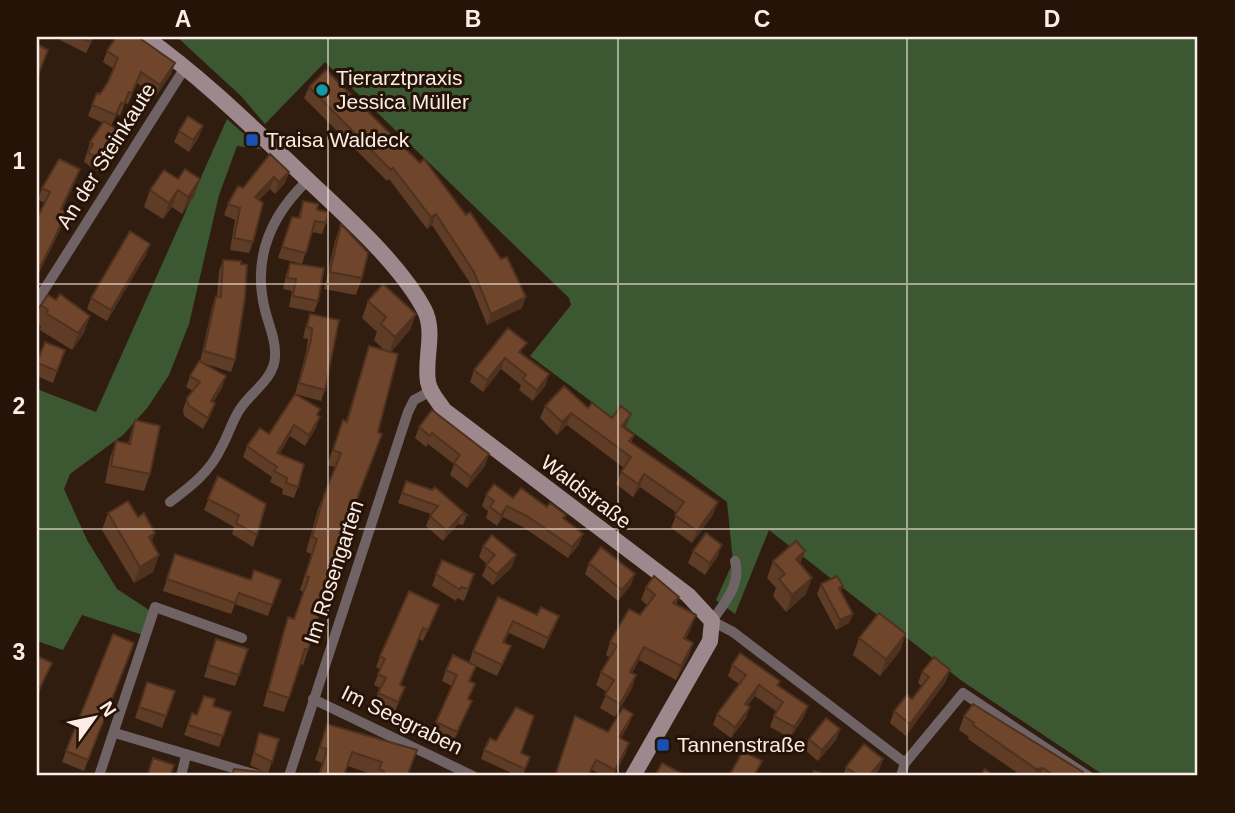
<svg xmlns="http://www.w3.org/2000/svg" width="1235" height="813" viewBox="0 0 1235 813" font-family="Arial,sans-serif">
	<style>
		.forest { fill: #3b5832 }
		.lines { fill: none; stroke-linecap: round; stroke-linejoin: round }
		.street { stroke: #706366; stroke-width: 10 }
		.secondary { stroke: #9d888d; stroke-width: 16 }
		.wall { fill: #5f3c25 }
		.shaded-wall { fill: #4e311e }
		.building { fill: #6f462b; stroke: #4e311e; stroke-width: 2 }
		.grid { fill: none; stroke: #fbede5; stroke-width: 2; stroke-opacity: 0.55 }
		.culture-dot { fill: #0f9aa8; stroke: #261307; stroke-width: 2.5 }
		.transit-dot { fill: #1a4fb4; stroke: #261307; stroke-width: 2.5 }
		.labels { text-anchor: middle; stroke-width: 6; stroke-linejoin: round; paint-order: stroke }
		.poi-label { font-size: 21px; fill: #fbede5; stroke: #261307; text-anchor: start }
		.street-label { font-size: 21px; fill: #fbede5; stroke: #261307 }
		.neatline { fill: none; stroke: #fbede5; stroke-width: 2.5 }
		.grid-label { font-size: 23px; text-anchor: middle; font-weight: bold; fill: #fbede5 }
	</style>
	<rect width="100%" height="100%" fill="#301d10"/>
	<path class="forest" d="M177,37h1021v739h-93l-143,-95 -193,-151 -34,84 -19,-14 17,-38 -6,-60 -197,-146 41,-51 -2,-7 -244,-236 -60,62 -24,-28z
		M227,119l34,30 -24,-3 -18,49 -30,129 -20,51 -21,32 -25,28 -53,39 -6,15 23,51 30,49 32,21 -6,25 -61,-20 -19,35 -26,-9v-252l59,23z"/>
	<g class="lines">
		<path class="street" d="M37,301l149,-235
			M170,502c20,-15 40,-30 51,-54 7,-12 11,-27 19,-39 11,-17 34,-30 35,-52 1,-17 -6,-31 -10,-47 -13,-52 5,-94 43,-130
			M735,561c7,23 -11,42 -23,60l21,11 172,131 58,-70 125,83
			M313,699l160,77
			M115,733l145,43
			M99,776l56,-169 87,31
			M181,776l5,-20
			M289,776l119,-364 6,-12 17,-9
			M901,776l4,-13"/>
		<path class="secondary" d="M145,37c59,42 111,94 164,144 37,35 91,83 115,128 12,23 0,49 4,73 2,11 10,19 16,28l244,185 24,26 -2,20 -77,135"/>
	</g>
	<path class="wall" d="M61,37h33l-8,16 -26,-13z
		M107,51l68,12 -4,11 -15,22 -19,-13 -9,21 -3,-1 -5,13 -3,-2 -6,12 11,7 -4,11 -19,28 -15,-10 6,-20 13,-19 -15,-7 4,-11 16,-23 6,-13 -11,-7z
		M326,70l196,238 -35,17 -17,-42 -38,-58 -5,4 -38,-50 -2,2 -83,-83 5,-11z
		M179,131l20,6 -10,15 -15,-10z
		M289,172l-4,11 -10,11 -5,-5 -11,11 -6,42 -4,11 -19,-3 5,-30 -11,-5 4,-11 15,-16z
		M178,179h22l-6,17 -12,18 -10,-7 -9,12 -19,-12 6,-17z
		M76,180l-14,30 1,14 -26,53v-58l8,-16 -7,-3 4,-12z
		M303,201l14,9 9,13 -4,11 -10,-2 -10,32 -24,-6 10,-30 10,-10z
		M341,224l21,54 -6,17 -32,-6 11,-48z
		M150,244l-4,11 -39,66 -20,-12 4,-11z
		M223,260l12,100 -4,12 -28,-9 19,25 -9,14 2,1 -4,11 -8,15 -19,-13 -1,-6 4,-12 6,-7 -7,-4 4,-11 10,-14 12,-55 4,-11h1l2,-25z
		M290,263l28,38 -4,11 -25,-5 3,-16 -9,-2 3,-14z
		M56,300l34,16 -6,17 -12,17 -32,-20 1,-4 -4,-3v-7l4,-11z
		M368,301l48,13 -6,16 -19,22 -42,169 -41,129 -5,15 -3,-1 -16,48 -21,-6 20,-74 5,-15 6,2 9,-27 -3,-2 12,-36 -6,-2 12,-43 17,-42 -8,-2 16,-45 3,1 23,-75 16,5 -11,-11 3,-8 -15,-14z
		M310,314l15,76 -4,11 -26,-7 11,-42 2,-13 -5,-1 3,-13z
		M508,328l15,27 26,19 -4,12 -12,15 -14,-11 2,-5 -20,-16 -18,23 -13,-10 4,-12z
		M65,350l-12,33 -16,-7v-14z
		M545,406l43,2 24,10 19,-4 -6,14 9,7 -3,8 82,72 -21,28 -21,-15 6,-15 -37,-26 -7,10 -17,-13 5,-12 3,-4 -57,-43 -10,10 -17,-17z
		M318,416l-2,12 -11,18 -15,-10 -11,18 19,33 -4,11 -12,-4 1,-5 -13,-7 2,-5 -29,-20 4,-11 22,-12z
		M135,420l15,54 -6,17 -39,-8 5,-25 6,-17 12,2z
		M419,427l70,27 -4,12 -18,22 -17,-13 4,-11 -26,-20 -2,3 -11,-9z
		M218,476l39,59 -4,12 -21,-13 2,-7 -30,-17z
		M406,481l26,9 35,25 -4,10 -5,-1 -15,17 -17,-15 5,-12 -33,-11z
		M486,495l27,3 51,21 15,26 -11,13 -45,-31 -20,-10 -6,9 -11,-8 2,-7 -6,-5z
		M108,513l51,42 -6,17 -19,11 -32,-53z
		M483,546l29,21 -19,18 -11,-9 5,-12 -8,-7z
		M693,551l25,5 -13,19 -17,-12z
		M175,554l76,26h30l-13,36 -33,-12 -4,10 -68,-23z
		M773,561l28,3 5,30 -20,18 -13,-16 3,-8 -9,-10z
		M589,563l42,22 -13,16 -33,-27z
		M436,574l34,12 -6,15 -7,-3 -1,3 -24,-15z
		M821,584l22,2 -2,5 12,23 -4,9 -13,7 -19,-36z
		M646,587l33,10 -3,8 15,23 -5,11 3,17 -13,24 -37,-20 -7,13 4,2 -4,13 -17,29 -15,-9 7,-16 -11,-7 5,-13 9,-14 -4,-3 4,-13 30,-27 7,-10 -6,-5z
		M498,597l57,30 -11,22 -35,-16 -5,10 2,14 -9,19 -21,-10 -6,16 -1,17 3,2 -19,42 -21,-10 20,-47 -10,-5 4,-11 23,-8 4,-11z
		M439,605l-16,36 -4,-2 -18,46v13l-7,15 -20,-9 6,-16 -6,-3 6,-16 -4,-2 4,-11z
		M906,634l-6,17 -20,25 -27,-21 6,-17z
		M216,639l23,36 -4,11 -31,-9z
		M134,643l-50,128 -22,-9 4,-11z
		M37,656l10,18 -10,23z
		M732,665l48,16 -2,5 30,20 -4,11 -14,21 -20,-11 4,-11 3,-4 -22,-16 -7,9 -2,13 -15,20 -18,-13 4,-11 22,-30 -11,-8z
		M922,672l24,9 -40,55 -16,-13 4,-12 18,-12 10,-13 -4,-3z
		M147,682l28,9 -13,37 -27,-10z
		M213,706l18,6 -12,35 -35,-12 8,-22 5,2z
		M633,714l-4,10 -8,14 5,15 -13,23h-9l-12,-6 -37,6 53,-44z
		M964,716l117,60h-59l-54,-37 1,-2 -10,-7z
		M327,724l80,52h-30l-29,-10 -4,10h-26l4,-13 -7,-3z
		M840,729l-4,11 -18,21 -13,-11 4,-11z
		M259,733l13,29 -5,14h-36l3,-7 32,4 -16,-8z
		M484,750l37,3 6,13 -5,10h-4l-37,-17z
		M883,759l-4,11 -5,6h-31l3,-9z"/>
	<path class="shaded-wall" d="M175,63l-4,11 -15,22 4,-11z
		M203,126l-4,11 -10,15 4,-12z
		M122,133l-4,11 -19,28 4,-10z
		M80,169l-4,11 -19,41 4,-12z
		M289,172l-4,11 -10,11 4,-12z
		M274,177l-4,12 -19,19 4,-11z
		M200,179l-6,17 -12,18 6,-17z
		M178,190l-6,17 -9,12 6,-16z
		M67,212l-4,12 -26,53 4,-11z
		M436,214l-4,11 -5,4 4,-12z
		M150,244l-4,11 -39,66 4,-11z
		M526,297l-4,11 -35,17 4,-11z
		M416,314l-6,16 -21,24 6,-17z
		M90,316l-6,17 -12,17 6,-17z
		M505,358l-4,11 -18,23 4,-12z
		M549,374l-4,12 -12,15 4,-11z
		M226,376l-4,12 -15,24 4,-11z
		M215,403l-4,11 -8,15 5,-11z
		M571,413l-4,12 -10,10 5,-13z
		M631,414l-5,13 -9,12 5,-13z
		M320,417l-4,11 -11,18 4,-11z
		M294,425l-4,11 -16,28 3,-11z
		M489,454l-4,12 -18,22 4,-11z
		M644,474l-4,13 -7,10 5,-13z
		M718,502l-5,13 -21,28 5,-12z
		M507,506l-4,11 -6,9 4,-11z
		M462,514l-4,10 -15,17 4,-10z
		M155,533l-6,17v-13z
		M583,534l-4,11 -11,13 4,-11z
		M722,545l-4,11 -13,19 5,-12z
		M805,551l-6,17 -3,-9z
		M159,555l-6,17 -19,11 6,-16z
		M516,555l-4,12 -19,18 4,-11z
		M635,574l-4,11 -13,16 4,-11z
		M812,578l-6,16 -20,18 6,-17z
		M439,605l-4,12 -12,24 5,-11z
		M853,614l-4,9 -13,7 4,-10z
		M696,615l-5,13 -11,23 4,-13z
		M559,616l-4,11 -11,22 4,-11z
		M906,634l-6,17 -20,25 6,-17z
		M693,643l-4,13 -13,24 5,-14z
		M644,647l-5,13 -13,25 4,-13z
		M950,670l-4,11 -40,55 4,-12z
		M636,675l-4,13 -17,29 5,-13z
		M759,685l-4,11 -14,19 4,-11z
		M472,701l-5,11 -14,31 4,-11z
		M808,706l-4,11 -14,21 4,-11z
		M750,707l-4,11 -15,20 4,-11z
		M633,714l-4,10 -13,24 3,-11z
		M840,729l-4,11 -18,21 4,-11z
		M629,743l-3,10 -14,23 3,-6z
		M883,759l-4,11 -5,6h-5z
		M1043,768l-3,8h-6l2,-7z"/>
	<path class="building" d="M80,37h13l-3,5z
		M116,37h22l37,26 -15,22 -19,-13 -9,21 -3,-1 -5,12 -3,-1 -5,12 -24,-10 5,-12 3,1 8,-12 10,-24 -11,-7z
		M37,44l11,6 -11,28z
		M326,70l94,93 4,-4 42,56 4,-3 31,47 6,-2 19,40 -35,17 -17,-42 -38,-58 -5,3 -38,-49 -2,2 -82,-83z
		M188,116l15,10 -10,14 -14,-9z
		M104,121l18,12 -19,29 -15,-10 5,-8 -3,-2z
		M270,154l19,18 -10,10 -5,-5 -19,20 8,6 -10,39 -19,-4 6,-30 -12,-4 10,-18 5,2z
		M59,159l21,10 -19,40 6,3 -26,54 -4,-1v-46l13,-27 -8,-4z
		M185,169l15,10 -12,18 -10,-7 -9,13 -19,-13 14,-20 14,9z
		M303,201l15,3 -1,6 11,2 -2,11 -11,-2 -9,32 -24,-6 10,-30 8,1z
		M341,224l27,29 -6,25 -32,-6z
		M130,231l20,13 -39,66 -20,-12z
		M223,260l18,1v3l6,1 -2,33 -10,62 -31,-9 12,-55 5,1z
		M290,263l34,5 -6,33 -25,-5 3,-17 -9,-1z
		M383,284l33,30 -21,23 -14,-13 5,-7 -18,-16z
		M60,294l30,22 -12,17 -32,-20 2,-3 -7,-5 7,-10 8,5z
		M310,314l29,6 -14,70 -26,-7 12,-43 1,-12 -5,-1z
		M508,328l19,15 -8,9 30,22 -12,16 -14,-11 3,-4 -21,-17 -18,22 -13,-10z
		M45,342l20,8 -8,21 -20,-8z
		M369,346l29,8 -20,78 4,2 -32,83 -42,133 -3,-1 -16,49 -21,-7 20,-74 6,2 15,-42 -4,-1 12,-37 -5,-2 12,-42 17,-42 -8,-3 10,-30 4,2z
		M199,361l27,15 -15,25 4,2 -7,15 -20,-13 -1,-7 13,-16 -10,-6z
		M564,386l24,22 4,-5 20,15 9,-12 10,8 -9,12 12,9 -5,6 89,61 -21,29 -22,-16 9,-13 -40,-28 -6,10 -17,-12 10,-15 -60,-44 -9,9 -17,-16z
		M295,394l25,15 -3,6 3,2 -11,18 -15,-10 -17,28 27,11 -6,23 -12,-4 1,-5 -13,-7 3,-4 -30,-21 13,-18 9,6z
		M432,410l57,44 -18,23 -17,-14 6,-8 -28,-22 -2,3 -11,-9z
		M135,420l25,6 -10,48 -39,-8 5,-25 14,3z
		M218,476l48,28 -9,31 -21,-12 3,-8 -31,-16z
		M406,481l26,9 3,-3 32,28 -5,-1 -15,17 -17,-15 8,-10 -36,-13z
		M494,484l19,14 8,-10 26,19 3,-4 16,12 -3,3 20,16 -11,13 -45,-31 -20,-10 -6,9 -11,-8 4,-6 -8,-6z
		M128,501l10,16 6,-4 11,20 -6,4 10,18 -19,12 -32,-54z
		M706,533l16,12 -12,18 -17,-12z
		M492,535l24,20 -19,19 -11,-9 9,-10 -12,-9z
		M796,541l9,10 -9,8 16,19 -20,17 -13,-16 6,-5 -12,-13z
		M601,547l34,27 -13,16 -33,-27z
		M175,554l76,26 3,-10 27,10 -9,25 -33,-12 -4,10 -68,-24z
		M442,560l32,14 -6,15 -7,-2 -1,3 -24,-16z
		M654,576l25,21 -6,6 23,12 -12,23 9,5 -12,23 -37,-19 -14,25 6,3 -16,29 -15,-9 9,-15 -13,-8 16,-26 -7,-4 19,-33 11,6 15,-20 -9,-8z
		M837,576l6,10 -4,2 14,26 -13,6 -19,-36z
		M409,591l30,14 -11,25 -5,-2 -23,57 5,2 -7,15 -20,-9 8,-15 -8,-4 7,-15 -5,-3z
		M498,597l39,18 4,-8 18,9 -11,22 -35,-17 -10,21 8,4 -9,19 -29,-14z
		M879,613l27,21 -20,25 -27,-21z
		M113,634l21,9 -46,117 -22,-9z
		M216,639l32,10 -9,26 -31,-10z
		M740,653l40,28 -3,4 31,21 -14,21 -20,-11 9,-14 -24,-17 -14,19 5,3 -15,20 -18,-13 29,-39 -14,-10z
		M453,655l23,11 -7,15 6,3 -7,15 4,2 -15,31 -21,-10 21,-47 -11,-5z
		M37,656l15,7 -12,25 -3,-2z
		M934,657l16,13 -40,54 -16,-13 13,-16 5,4 17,-22 -7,-5z
		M147,682l28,9 -9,25 -27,-9z
		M204,696l11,3 -2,7 18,6 -8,24 -35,-11 4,-12 5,2z
		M973,704l110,68 -2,4h-26l-12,-8 -7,1 -63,-44 1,-2 -10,-7z
		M516,707l18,9 -13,37 9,4 -5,12 -41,-19 6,-12 6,3z
		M623,708l10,6 -14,23 10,6 -14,27 -19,-10 -8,16h-33l20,-60 33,16z
		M826,718l14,11 -18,21 -13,-11z
		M327,724l90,26 -10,26h-24l1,-5 -5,-2 3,-7 -30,-10 -8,24h-25l8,-27 -7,-2z
		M259,733l20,6 -7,23 -18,-9z
		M864,744l19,15 -14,17h-10l-13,-9z
		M743,751l19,10 -8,15h-25z
		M153,758l21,7 -4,11h-23z
		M662,763l24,13h-31z
		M234,769l34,4 -1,3h-35z
		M985,769l9,7h-14z
		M814,771l15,5h-18z"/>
	<path class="grid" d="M328,37v739M618,37v739M907,37v739M37,284h1161M37,529h1161"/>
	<circle class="culture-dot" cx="322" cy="90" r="7"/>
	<g class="transit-dot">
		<rect x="245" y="133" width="14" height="14" rx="3.5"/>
		<rect x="656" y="738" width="14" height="14" rx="3.5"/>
	</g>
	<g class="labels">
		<g class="poi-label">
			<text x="336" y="85">Tierarztpraxis<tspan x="336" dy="24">Jessica Müller</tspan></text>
			<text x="266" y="147">Traisa Waldeck</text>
			<text x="677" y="752">Tannenstraße</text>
		</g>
		<g class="street-label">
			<text transform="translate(106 156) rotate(-58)" y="7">An der Steinkaute</text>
			<text transform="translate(586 492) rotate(37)" y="7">Waldstraße</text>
			<text transform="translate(334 572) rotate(-72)" y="7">Im Rosengarten</text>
			<text transform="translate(402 720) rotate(26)" y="7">Im Seegraben</text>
		</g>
	</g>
	<rect width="1235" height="813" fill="none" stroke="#261307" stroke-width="77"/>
	<g transform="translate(94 718) rotate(57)" stroke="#261307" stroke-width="5" paint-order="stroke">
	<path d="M0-5L12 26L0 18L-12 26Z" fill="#fbede5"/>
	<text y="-10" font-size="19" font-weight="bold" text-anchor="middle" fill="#fbede5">N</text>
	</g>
	<rect x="38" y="38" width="1158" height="736" class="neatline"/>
	<g class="grid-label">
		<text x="183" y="27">A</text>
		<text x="473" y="27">B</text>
		<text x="762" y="27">C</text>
		<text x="1052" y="27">D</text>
		<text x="19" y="169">1</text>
		<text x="19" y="414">2</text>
		<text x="19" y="660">3</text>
	</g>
</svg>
